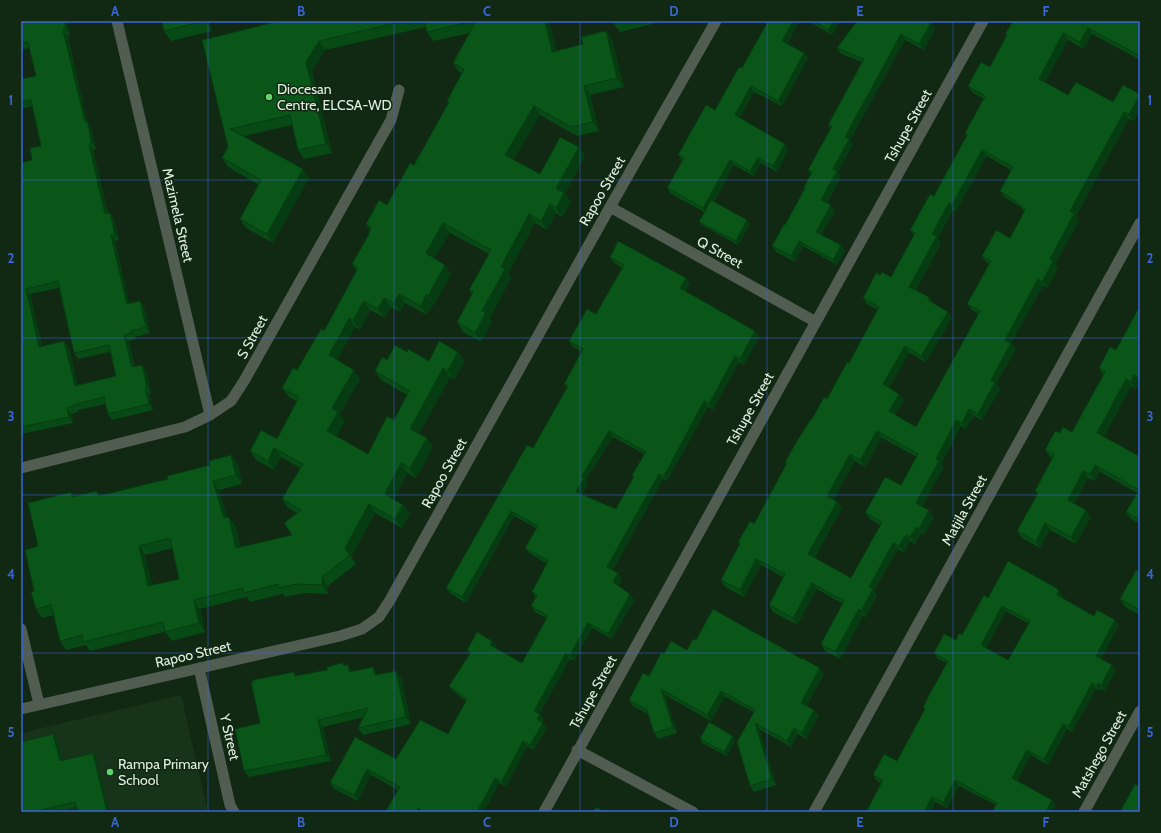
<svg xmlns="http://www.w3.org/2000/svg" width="1161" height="833" viewBox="0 0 1161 833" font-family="Cabin,sans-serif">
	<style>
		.built { fill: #173319 }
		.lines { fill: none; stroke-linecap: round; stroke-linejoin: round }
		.minor { stroke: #525d52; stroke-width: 11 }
		.wall { fill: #084a15; fill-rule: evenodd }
		.shaded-wall { fill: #063c11 }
		.building { fill: #095618; stroke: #063c11; fill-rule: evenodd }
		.grid { fill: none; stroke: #3b66da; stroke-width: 1; stroke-opacity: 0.55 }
		.poi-dot { fill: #60d56b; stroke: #112813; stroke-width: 1.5 }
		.labels { text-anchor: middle; stroke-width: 3; stroke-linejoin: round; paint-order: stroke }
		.poi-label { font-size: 14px; fill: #e2f0e2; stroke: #112813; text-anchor: start }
		.street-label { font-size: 14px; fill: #e2f0e2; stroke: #112813 }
		.neatline { fill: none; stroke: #3b66da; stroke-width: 1.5 }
		.grid-label { font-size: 13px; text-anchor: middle; font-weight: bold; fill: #3b66da }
	</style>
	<rect width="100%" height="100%" fill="#112813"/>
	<path class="built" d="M181,695l27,117h-187v-79z"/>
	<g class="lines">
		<path class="minor" d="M117,21l93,394
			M610,207l206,115
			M21,468l164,-41 25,-12 21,-14 13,-20 147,-261 8,-30
			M21,629l18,75
			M199,668l31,137 4,7
			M21,709l319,-73 22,-7 17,-12 11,-17 220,-393 106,-186
			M577,750l116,62
			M544,812l439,-791
			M814,812l326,-589
			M1084,812l56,-101"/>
	</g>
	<path class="wall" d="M21,21h54l-8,1 3,13 -2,1 19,86 4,5 5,22 -3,1 15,63h2l4,6 5,21 -4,1 14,62 11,-2 4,6 6,26 -15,4 1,2 -7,2 6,26 11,4 5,22 -2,1 4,16 -41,10 -4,-6 -2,-10 -28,6v2l-7,2 2,9 -52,11v-271l11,-3 9,-14 -9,-40 -11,3v-30l15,-3 -7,-28 -8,2zM59,288l15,65 4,6 32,-7 6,24 -39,9 -8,-38 -27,-1 -12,-52z
		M162,21h47l3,10 -41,10 -7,-10z
		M279,21h270l7,30 27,-7 23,-13 6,9 12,47 -34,8 9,36 -22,5 -37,-21 -27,45 27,14 39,-27 6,9 -20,37 6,9 -9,15 -6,-4 -9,17 -12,-7 -27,51 3,4 -21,40 2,4 -11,20 -18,-10 -6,-10 15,-28 -3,-4 20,-36 -39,-21 -16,25 11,7 6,9 -17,31 -1,-1 -6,11 -22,-12 -5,9 -9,-5 -6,11 -15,-8 -10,20 -5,-3 -18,33 23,19 -20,35 5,7 -9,15 32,18 26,-34 13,-25 -26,-15 -6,-9 12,-11 20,-8 22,9h36l-11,19 -4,-3 -31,57 8,4 6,9 -17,31 -9,-5 -13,26 9,6 7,9 -8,14 -27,-15 -24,44 5,7 -28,22v8l-24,-1 -19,4 -2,-3 -33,8 -3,-5 -47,12 5,23 -33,9 -7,-9 -75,19 -4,-6 -20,5 -6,-9 -6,-26 -12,3 -6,-9 -2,-18 4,-45 33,-54 3,4 23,-5 3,5 68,-17 42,-14 21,-10 7,9 4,20 -23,6 8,27h2l7,9 4,21 52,-12 -8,-12 13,-10 -9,-5 -6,-9 18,-31 -19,-11 -7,13 -18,-10 -6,-9 27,-12 20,-38 -8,-4 -7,-9 15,-18 27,-39 33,-60 -5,-7 16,-28 2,-6 -4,-6 21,-19 27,-40 34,-62 -1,-2 15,-28 -3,-1 -6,-9 17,-30 -37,8 -6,-9 -1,-5 -101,23 -13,21 20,82 -28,6 -6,-9 -6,-25 -48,11 59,33 6,9 -36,65 -27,-15 -6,-9 19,-34 -31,-18 -6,-9 6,-11 -26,-107zM173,548l6,31 -27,7 -7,-31z
		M613,21h46l1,1 -40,10 -7,-9z
		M799,21l-12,23 21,14 -26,48 -28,-14 -14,26 45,26 3,6 -11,22 -16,-9 -7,13 -20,-11 -20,37 33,18 3,4 -12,21 -36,-20 -3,-3 5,-10 -33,-18 -4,-6 15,-28 -4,-5 37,-45 27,-42z
		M808,21h32l-8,14z
		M1140,21v39l-48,-26 -8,15 -16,-9 -23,42 23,13 45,7 10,-17 11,36 -5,-2 -53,97 3,5 -24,43 3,4 -11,20 -4,-2 -32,57 5,6 -20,35 4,5 -18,31 -8,-4 -8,13 -5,-3 -20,38 3,3 -22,39 12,11 -10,18 -3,-2 -6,11 -5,-3 -6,12 -6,-4 -24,42 3,4 -11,22 -3,-1 -23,43 -15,-8 -4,-7 22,-40 -26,-15 -20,36 -24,-13 -4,-7 15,-27 -23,-13 -17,32 -19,-10 -4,-7 19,-36 -2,-2 16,-18 32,-60 -1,-2 27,-43 15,-20 22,-36 29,-53 -11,-6 -4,-6 17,-23 11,2 23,-41 -4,-6 24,-34 33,-60 -2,-3 19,-34 -11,-6 -5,-7 22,-19 16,-32 -1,-1zM987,156l24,14 -11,21 4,6 15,9 5,5 -14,27 -28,18 4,6 3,2 -22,40 5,6 7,4 -63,113 -21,-12 9,-15 -5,-6 -10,-6 20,-35 17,9 26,-44 -4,-6 -15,-9 -4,-6 -13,-7 25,-47 -3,-5 15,-28 3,1zM882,438l35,19 -16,28 -36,28 5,6 10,6 -29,53 -36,-20 27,-50 -9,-8 22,-39 10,6z
		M933,24l-1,1 3,4 -11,21 -19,-10 -55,100 3,4 -15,28 3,5 -14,26 8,8 -14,24 20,10 4,6 -8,14 -34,-19 -8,16 -19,-10 -4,-6 13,-21 20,-37 -1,-1 7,-13 -3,-4 23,-41 -3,-4 34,-63 -21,-8 -4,-6z
		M610,257l76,21 4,6 -5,7 70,40 4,6 -15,28 -5,-3 -26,48 -5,-3 -41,74 -4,-2 -50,91 5,3 4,6 -4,7 16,14 -22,39 -20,-11 -18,33 -4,-2 -31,55 5,6 -2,2 5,6 -13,22 -7,-4 -21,41 -7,-4 -15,29h-99l13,-22 -27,-15 -13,26 -24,-12 -4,-6 25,-46 41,22 52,-25 18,-33 -13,-10 -4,-5 21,-32 -3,-4 25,-9 4,5 -1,2 27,15 24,-45 -11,-6 -4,-6 5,-8 -4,-6 15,-28 -18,-11 -4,-5 11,-20 -22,-12 -48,87 -16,-10 -4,-5 87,-140 34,-60 -3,-4 18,-32 -9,-5 -4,-6 27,-27 26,-46 -8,-5zM613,437l31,17 -12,21 2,2 -18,32 -34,-14 6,-12 -2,-3z
		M1140,310v73l-1,-1 -3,7 -5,-3 -27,51 35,19 1,-2v70l-9,-5 -5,-7 11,-19 -37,-21 -5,9 -7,-3 -14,26 17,13 -15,27 -26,-14 -10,18 -18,-10 -5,-7 20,-36 -2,-4 18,-33 -3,-1 -5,-7 15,-17 12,-1 31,-57 -4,-7 17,-18z
		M1140,572v43l-15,-8 -5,-8z
		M1058,589l5,8v1l31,18 25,9 -18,34 11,6 4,5 -11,21 -3,-2 -1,2 -5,-2 -24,43 -5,-3 -19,36 -17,-10 -14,26 39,24h-60l-37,-19 -12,22 -12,-6 -4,10h-65l15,-29 -4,-2 -4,-6 24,-14 28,-51 -2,-2 24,-45 -9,-4 -4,-6 22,-13 6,-5 26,-37zM1006,611l23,13 -21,36 -22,-12z
		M696,640l128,34 -17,32 7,4 5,6 -13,23 -8,-5 -7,13 -32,-18 17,56 -22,7 -4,-6 3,-74 -28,-15 -14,24 -46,-26 12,38 -19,6 -4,-6 -6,-19 -15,-8 -4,-6 20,-24 15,-22 23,-4z
		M343,663l2,3 3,-1 4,7 49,5 10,47 -48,11 -5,-7 6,-11 -41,10 8,34 -82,16 -5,-6 16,-48 37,-47 30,-6z
		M53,734l4,5 6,22 30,-8 3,5 13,54h-31l-2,-5 -19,5h-36z
		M700,739l35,1 -8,16 -25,-13z"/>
	<path class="shaded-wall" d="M64,21h2l1,1 3,13 -4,-6z
		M205,21h4l3,10z
		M545,21h4l10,40 -7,-9z
		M793,21h6l-13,26 -4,-6z
		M833,21h7l-8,14 -4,-5z
		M927,21h4l2,3 -1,1 3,4 -11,21 -5,-6z
		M1088,28l4,6 -8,15 -4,-7z
		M63,30l5,6 19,86 4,5 5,22 -4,-6 -7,-21z
		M606,31l6,9 12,47 -7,-9z
		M1063,33l5,7 -24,45 -5,-6z
		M901,34l4,6 -55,100 3,4 -15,28 3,5 -16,29 -4,-6 12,-31 12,-32z
		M319,41l6,9 -13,21 20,82 -6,-9 -20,-82z
		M804,53l4,5 -26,48 -4,-5z
		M584,86l6,9 9,36 -6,-9z
		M751,86l3,6 -16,29 -3,-6z
		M1140,95v15l-6,11 -5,-6z
		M534,106l6,9 -29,49 -6,-9z
		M1124,112l5,7 -53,97 3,5 -24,43 3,4 -11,20 -5,-6 8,-23 20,-48z
		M89,144l4,6 16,70 -4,-6z
		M785,144l3,6 -11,22 -4,-6z
		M579,147l6,9 -20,37 6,9 -9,15 -6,-9v-20z
		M982,150l5,6 -31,55 -4,-6z
		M758,158l3,5 -7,13 -4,-5z
		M730,160l4,5 -27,49 -4,-6z
		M303,169l6,9 -36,65 -6,-9z
		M949,203l4,7 -15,28 3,5 -27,50 -5,-6 23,-53z
		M550,204l6,9 -9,17 -6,-9z
		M831,205l4,6 -15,26 -4,-5z
		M110,213l4,6 5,21 -4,-5z
		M529,214l6,9 -27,51 3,4 -21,40 2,4 -11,20 -6,-9 7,-22 19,-44z
		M747,220l3,4 -12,21 -2,-4z
		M443,223l7,10 -18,29 -6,-9z
		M111,235l4,6 16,69 -4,-6z
		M799,241l4,5 -8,16 -4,-6z
		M841,245l4,6 -8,14 -4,-5z
		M445,265l6,9 -17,31 -6,-9z
		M686,278l4,6 -6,9 -4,-5z
		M1038,279l5,7 -32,57 5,6 -20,35 4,5 -18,31 -4,-6 27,-74z
		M26,289l4,5 13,59 -4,-6z
		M399,294l6,9 -5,9 -6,-9z
		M426,295l7,9 -6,11 -6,-9z
		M929,297l5,7 -6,-4z
		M384,298l7,9 -6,11 -7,-9z
		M140,301l4,6 6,26 -4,-6z
		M364,301l6,9 -10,20 -7,-10z
		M948,312l4,6 -26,44 -5,-6z
		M349,318l6,9 -20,37 -6,-9z
		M131,331l4,6 1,2 -5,-6z
		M755,331l4,6 -15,28 -4,-6z
		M124,335l5,6 7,32 -4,-6z
		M64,341l5,6 10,45 -4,-6z
		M905,346l4,7 -22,38 -4,-7z
		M458,352l7,9 -11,19 -6,-9z
		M735,356l4,6 -26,48 -4,-6z
		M142,365l4,6 5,22 -4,-6z
		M443,368l7,9 -33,61 -7,-9z
		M354,370l6,9 -20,35 5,7 -11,19 -7,-9 5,-23z
		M1134,375l5,7 -3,7 -5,-7z
		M1126,379l5,7 -29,54 -5,-7z
		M145,388l4,6 4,16 -4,-6z
		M899,394l5,6 -11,18 -4,-7z
		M704,401l4,6 -41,74 -3,-5z
		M67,408l4,6 2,9 -4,-6z
		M969,409l5,7 -8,13 -4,-6z
		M956,420l5,6 -20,38 3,3 -24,42 -4,-6 20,-44z
		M609,431l4,6 -27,43 2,3 -8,15 -4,-6 6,-16z
		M877,431l5,7 -17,29 -5,-7z
		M427,438l6,9 -17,31 -6,-10z
		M274,448l7,9 -7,13 -6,-9z
		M850,454l5,7 -23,42 -5,-7z
		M231,455l7,9 4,20 -6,-9z
		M401,463l6,10 -16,30 -6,-9z
		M1095,465l5,7 -5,9 -5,-7z
		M1083,471l5,7 -16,29 -4,-7z
		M659,474l4,5 -52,94 -4,-6z
		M213,481l6,9 11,37 -6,-9z
		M837,502l5,6 -29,53 -5,-7z
		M369,504l6,9 -24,44 -6,-9z
		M403,505l7,9 -8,14 -7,-9z
		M929,510l5,7 -10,18 -5,-6z
		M1086,510l5,7 -15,27 -5,-7z
		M511,511l3,5 -48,87 -4,-6z
		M229,517l7,9 7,31 -7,-9z
		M1045,523l5,7 -10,18 -4,-7z
		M916,527l5,6 -6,11 -5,-7z
		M906,535l4,6 -6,12 -5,-7z
		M893,543l5,6 -24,42 3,4 -11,22 -5,-6 8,-24z
		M139,546l6,9 10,41 -7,-10z
		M756,559l5,6 -17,32 -4,-7z
		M618,573l4,6 -5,9 -4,-6z
		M322,577l6,9v8l-6,-9z
		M812,583l5,6 -20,36 -4,-7z
		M1058,589l5,8 -2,4 -4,-6z
		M630,594l4,6 -22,39 -4,-5z
		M194,600l6,9 5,23 -6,-9z
		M1002,606l4,5 -21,40 -4,-6z
		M859,609l4,7 -23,43 -5,-7z
		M1115,620l4,5 -19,36 -4,-5z
		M588,623l4,5 -18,33 -4,-6z
		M492,641l4,5 -2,4 -4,-5z
		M566,653l4,6 -32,58 -4,-6z
		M348,665l4,7h-3z
		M1112,665l4,5 -11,21 -4,-6z
		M373,667l5,7 1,8 -4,-7z
		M820,668l4,6 -19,35 -4,-6z
		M396,671l5,6 10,47 -5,-7z
		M1092,683l4,6 -24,43 -3,-6z
		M1098,683l4,6 -1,2 -4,-5z
		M661,689l4,6 12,38 -4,-6z
		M721,691l4,6 -14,24 -4,-6z
		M814,710l5,6 -13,23 -4,-6z
		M540,714l4,6 -3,5 -4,-6z
		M318,720l5,7 8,34 -5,-6z
		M543,723l4,5 -13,22 -4,-5z
		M755,723l4,6 17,56 -4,-6z
		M1063,724l4,5 -19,36 -4,-6z
		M794,728l4,6 -7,13 -4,-6z
		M53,734l4,5 7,27 -4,-5z
		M733,736l2,4 -8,16 -3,-4z
		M523,741l4,5 -21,41 -4,-6z
		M1027,750l4,5 -15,28 -4,-5z
		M93,753l3,5 13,54h-2z
		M367,769l4,6 -13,26 -4,-6z
		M495,778l4,5 -15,29h-7z
		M955,780l4,6 -12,22 -4,-5z
		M932,797l3,5 -4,10h-7z
		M1052,800l4,5 -4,7h-6z
		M418,808l3,4h-4z"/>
	<path class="building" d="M21,21h43l2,8 -3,1 22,92 2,-1 5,22 -3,1 16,70 5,-1 5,22h-4l16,69 13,-3 6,26 -15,4v2l-7,2 8,32 10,-2 5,22 -2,1 4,16 -41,10 -4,-17 -31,8 1,1 -7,2 2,9 -48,10v-264l11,-3 -2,-12 11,-2 -10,-46 -10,2v-23l15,-3 -8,-34 -7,1zM58,281l16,72 35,-8 7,31 -41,10 -11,-45 -25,6 -13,-58z
		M162,21h43l-41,10z
		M279,21h125l-85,20 -13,21 20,82 -28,6 -8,-35 -60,14 73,40 -36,65 -27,-15 21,-39 -39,-22 6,-11 -26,-107z
		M424,21h49l-46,11z
		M476,21h69l7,31 31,-8 -2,-7 25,-6 11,47 -33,8 9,36 -22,5 -37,-21 -29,49 35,19 20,-37 19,10 -23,41 8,5 -8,15 -6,-4 -9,17 -12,-7 -28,53 4,2 -23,42 4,2 -11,20 -18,-11 16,-30 -4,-2 22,-40 -48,-27 -17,30 19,12 -17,31 -2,-1 -5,11 -22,-12 -5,9 -10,-5 -6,11 -14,-8 -11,19 -4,-2 -20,37 25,15 -22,38 6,4 -11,19 41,23 19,-38 7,4 15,-29 -34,-20 7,-14 5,3 8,-15 12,7 1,-3 21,12 10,-20 19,11 -10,19 -5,-3 -33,61 17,9 -17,30 -9,-5 -16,31 18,11 -8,14 -26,-15 -24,44 5,7 -28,22v8l-25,-1 -19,4v-4l-34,9 -1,-5 -49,12 5,23 -34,9 -2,-10 -80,20 -1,-7 -22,6 -9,-36 -15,4 -5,-17 3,-1 -9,-41 13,-4 -10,-43 43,-11 1,5 25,-6 1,5 70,-17 -1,-3 43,-11 -1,-4 22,-6 5,20 -23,6 11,37 5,-1 7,31 56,-13 -8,-12 17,-13 -19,-11 21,-35 -29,-16 -6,13 -18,-10 11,-21 16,9 22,-42 -17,-9 11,-20 4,2 24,-41 3,2 34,-63 -6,-4 16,-28 3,-9 -5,-3 13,-24 8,5 23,-42 4,2 35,-63 -2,-1 17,-32 -11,-6zM170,538l9,41 -31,7 -9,-40z
		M613,21h8l-8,2z
		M768,21h25l-11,20 22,12 -26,48 -27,-15 -16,29 50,29 -12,22 -15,-8 -8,13 -20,-11 -27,48 -36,-20 17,-30 -6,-3 28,-50 9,5 24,-43 3,1z
		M814,21h19l-5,9z
		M857,21h70l4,2 -12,21 -18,-10 -56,103 4,2 -16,30 4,2 -16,29 10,5 -15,27 25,13 -8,15 -34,-19 -8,15 -19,-10 12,-22 1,1 20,-37 -1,-1 8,-15 -4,-2 24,-44 -4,-1 36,-66 -27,-11z
		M1013,21h127v35l-52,-28 -8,14 -17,-9 -24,46 29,16 8,-13 37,20 10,-17 17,9v1l-11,20 -5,-3 -54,99 4,3 -24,45 3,2 -11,21 -4,-3 -33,61 6,3 -20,37 4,2 -17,32 -9,-5 -7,14 -6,-3 -20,39 3,2 -23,42 13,7 -10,19 -3,-2 -6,10 -4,-2 -7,11 -6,-3 -24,44 4,2 -12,22 -2,-2 -24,43 -14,-8 23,-43 -32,-18 -19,35 -24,-13 16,-31 -29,-15 -16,31 -19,-10 19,-37 -2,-1 12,-21 4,3 33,-61 -2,-1 12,-21 14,-22h1l12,-22 3,2 20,-37 2,1 30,-56 -16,-9 13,-25 4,2 2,-3 9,5 24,-44 -5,-3 20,-36 4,2 33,-61 -2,-2 20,-37 -17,-10 13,-24 9,5 17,-32 -2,-1zM982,150l31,17 -13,24 14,9 11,10 -15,28 -14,-8 -14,26 9,5 -24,43 13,7 -64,116 -27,-16 10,-17 -16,-10 22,-38 16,10 27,-44 -20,-12 1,-3 -20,-10 28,-51 -5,-2 17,-31 3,2zM877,431l41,23 -17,31 -16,-8 -20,36 17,9 -31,56 -43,-24 29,-52 -10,-6 23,-42 10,6z
		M711,200l36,20 -11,21 -37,-19z
		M618,241l68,37 -6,10 75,43 -15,28 -5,-3 -26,48 -5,-3 -40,75 -5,-2 -52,93 11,6 -5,9 17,12 -22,40 -20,-11 -18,32 -4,-2 -32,58 6,3 -3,5 6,4 -13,22 -7,-4 -21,40 -7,-3 -18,34h-54l-5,-4 -1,4h-32l15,-25 -33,-18 -13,26 -24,-12 25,-46 41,22 24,-39 28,14 19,-35 -18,-13 22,-34 -4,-2 10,-18 15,9 -2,4 32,18 26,-47 -17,-10 6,-11 -5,-3 16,-31 -23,-13 13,-22 -27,-15 -49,86 -16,-9 81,-143 6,3 35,-62 -4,-2 19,-35 -14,-8 18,-32 9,5 28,-49 -14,-8zM609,431l37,21 -14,23 2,1 -18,33 -40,-17 8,-14 -2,-2z
		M1138,309l2,1v68l-6,-3 -3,7 -5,-3 -29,54 42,23 1,-2v66l-14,-8 13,-22 -44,-25 -5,9 -7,-3 -15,29 18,10 -15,27 -26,-14 -9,18 -19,-10 21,-38 -3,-2 19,-36 -9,-5 10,-19 5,2 3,-6 9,5 33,-60 -6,-4 11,-21 6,3z
		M1008,561l50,28 -1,1 2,1 -2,4 37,21 3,-6 18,10 -19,36 16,9 -11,20 -3,-2 -1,3 -5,-3 -23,43 -6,-2 -19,35 -17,-9 -15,28 40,22 -6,12h-54l5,-9 -42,-23 -12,23 -11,-6 -8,15h-58l17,-32 -10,-5 11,-21 13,7 28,-52 -2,-1 5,-11 20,-36 -14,-8 10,-19 12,6 3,-7 3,2 22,-40 4,3zM1002,606l28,15 -22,39 -27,-15z
		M1136,570l4,2v38l-20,-11z
		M713,609l89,50v-1l18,10 -19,35 13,7 -12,23 -8,-5 -7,13 -32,-18 17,56 -22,7 -13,-44 18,-32 -34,-19 -14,24 -46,-26 12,38 -19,6 -7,-23 -18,-10 14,-27 6,3 12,-23 3,1 7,-13 16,9 6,-11 3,1z
		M343,663l1,3 4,-1 1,7 24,-5 2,8 21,-4 10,46 -48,11 10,-20 -50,12 8,35 -82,16 -9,-42 25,-6 -9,-41h2v-2l41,-8 1,4 32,-6v-3z
		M709,722l24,14 -9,16 -24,-13z
		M53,734l7,27 33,-8 14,59h-29l-3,-10 -42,10h-12v-70z
		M1135,784l5,3v25h-20z
		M596,807l9,5h-12z"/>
	<path class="grid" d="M208,21v791M394,21v791M580,21v791M767,21v791M953,21v791M21,180h1119M21,338h1119M21,495h1119M21,653h1119"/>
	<g class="poi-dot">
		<circle cx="269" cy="97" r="4"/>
		<circle cx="110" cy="772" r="4"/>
	</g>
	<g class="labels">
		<g class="poi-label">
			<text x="277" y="94">Diocesan<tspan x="277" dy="16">Centre, ELCSA-WD</tspan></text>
			<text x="118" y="769">Rampa Primary<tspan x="118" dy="16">School</tspan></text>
		</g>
		<g class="street-label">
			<text transform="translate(908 126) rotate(-61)" y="5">Tshupe Street</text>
			<text transform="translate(602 191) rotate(-60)" y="5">Rapoo Street</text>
			<text transform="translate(178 215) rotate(77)" y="5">Mazimela Street</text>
			<text transform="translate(720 252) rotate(29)" y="5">Q Street</text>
			<text transform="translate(252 337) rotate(-61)" y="5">S Street</text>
			<text transform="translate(750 409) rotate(-61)" y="5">Tshupe Street</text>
			<text transform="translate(444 473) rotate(-61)" y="5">Rapoo Street</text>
			<text transform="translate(964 510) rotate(-61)" y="5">Matjila Street</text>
			<text transform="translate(193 654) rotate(-13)" y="5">Rapoo Street</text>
			<text transform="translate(593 692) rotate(-61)" y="5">Tshupe Street</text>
			<text transform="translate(230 737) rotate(77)" y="5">Y Street</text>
			<text transform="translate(1099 754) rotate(-61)" y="5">Matshego Street</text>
		</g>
	</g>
	<rect width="1161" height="833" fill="none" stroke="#112813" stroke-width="44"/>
	<rect x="22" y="22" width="1117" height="789" class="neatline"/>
	<g class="grid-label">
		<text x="115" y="16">A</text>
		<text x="301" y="16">B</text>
		<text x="487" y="16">C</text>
		<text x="674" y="16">D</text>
		<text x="860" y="16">E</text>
		<text x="1046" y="16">F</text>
		<text x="11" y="105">1</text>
		<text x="1150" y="105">1</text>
		<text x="11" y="263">2</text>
		<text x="1150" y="263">2</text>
		<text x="11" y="421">3</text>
		<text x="1150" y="421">3</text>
		<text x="11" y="579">4</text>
		<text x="1150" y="579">4</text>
		<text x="11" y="737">5</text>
		<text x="1150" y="737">5</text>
		<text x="115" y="827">A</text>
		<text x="301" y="827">B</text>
		<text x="487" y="827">C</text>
		<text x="674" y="827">D</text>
		<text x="860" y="827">E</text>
		<text x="1046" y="827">F</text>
	</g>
</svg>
